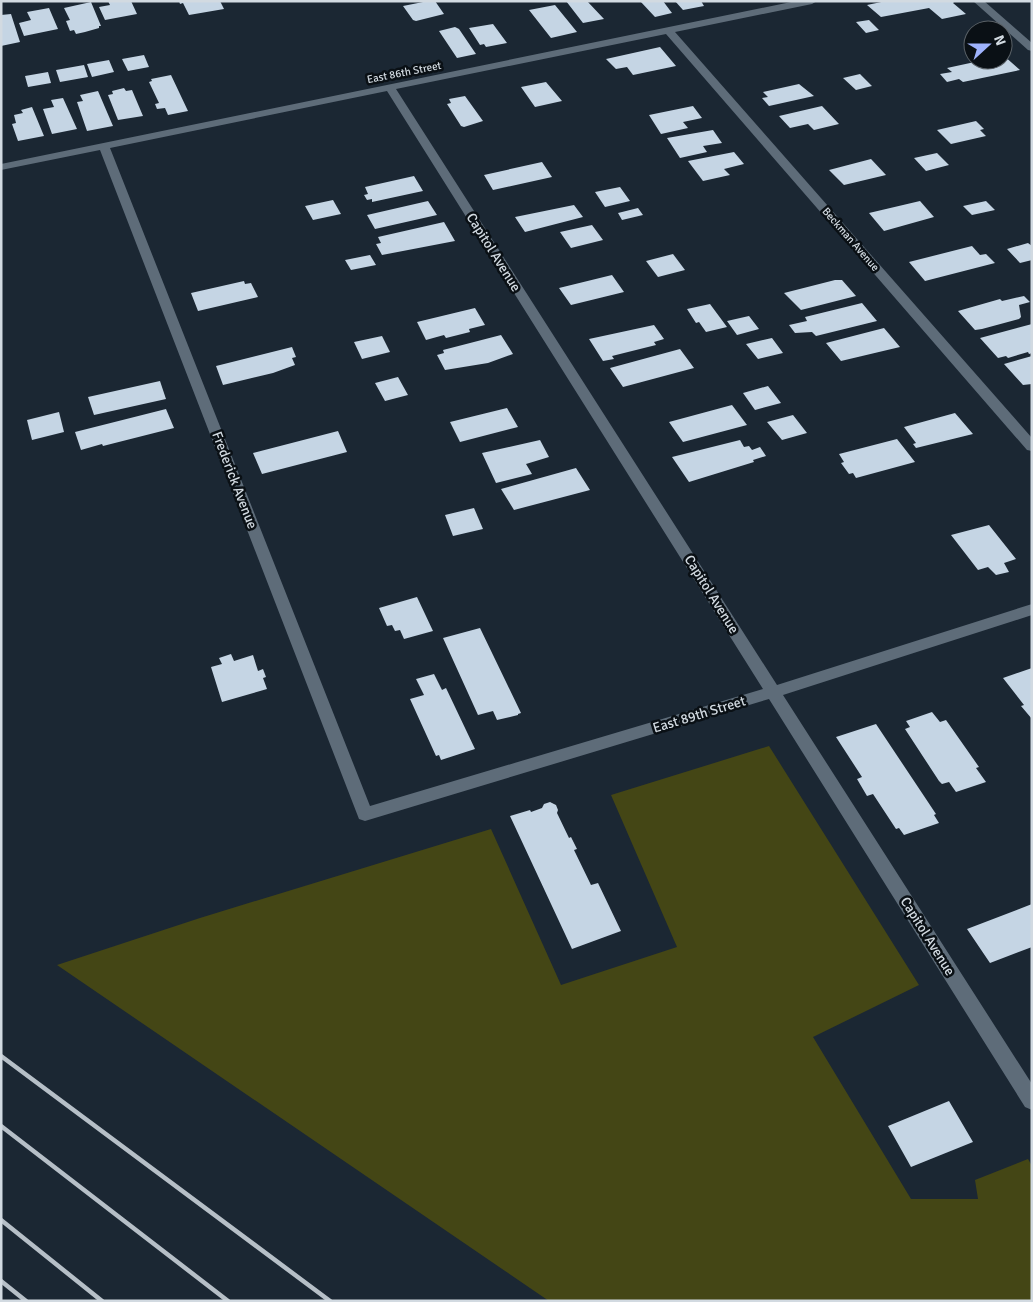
<svg xmlns="http://www.w3.org/2000/svg" width="1033" height="1302" viewBox="0 0 1033 1302" font-family="Signika,sans-serif">
	<style>
		.green { fill: #444615 }
		.building { fill: #c5d5e4 }
		.lines { fill: none; stroke-linecap: round; stroke-linejoin: round }
		.minor { fill: #5e6c79; fill-rule: evenodd }
		.rail { stroke: #b6bfc7; stroke-width: 4.5 }
		.labels { text-anchor: middle; stroke-width: 5; stroke-linejoin: round; paint-order: stroke }
		.far-street-label { font-size: 11px; fill: #d2dae1; stroke: #0a1015 }
		.street-label { font-size: 14px; fill: #d2dae1; stroke: #0a1015 }
	</style>
	<rect width="100%" height="100%" fill="#1b2733"/>
	<path class="green" d="M769,746l150,239 -106,52 98,162h67l-3,-19 53,-21 4,7v135h-483l-492,-336 143,-47 291,-89 70,156 116,-38 -66,-152z"/>
	<path class="building" d="M108,1h23l6,13 -32,6 -6,-13 11,-2z
		M179,1h41l4,8 -35,6 -6,-12 -3,1z
		M428,1h7l9,13 -28,7 -3,-1 -10,-14z
		M566,1h21l17,18 -21,4z
		M640,1h23l9,12 -17,4z
		M675,1h26l3,5 -21,4z
		M886,1h69l-2,2 13,11 -24,5 -13,-11 -48,9 -14,-12z
		M91,2l10,24h-2v2l-14,4 -9,2 -2,-4 -4,1 -4,-10 4,-1 -6,-12z
		M555,5l22,27 -26,6 -22,-28z
		M49,8l9,21 -34,7 -5,-13 12,-3 -4,-8z
		M11,14l9,28 -19,4v-31z
		M869,20l10,10 -13,3 -10,-11z
		M493,24l14,19 -21,4 -2,-3 -4,1 -11,-17z
		M455,27l4,2 17,25 -19,4 -18,-27z
		M660,47l16,19 -43,9 -6,-8 -11,2 -10,-10z
		M144,55l5,12 -21,4 -6,-12z
		M1003,55l17,15 -57,12 -4,-3 -12,3 -7,-8 12,-2 -5,-4 37,-8h19z
		M109,60l5,12 -22,5 -5,-13z
		M84,65l4,12 -28,5 -4,-12z
		M48,72l3,11 -23,4 -3,-11z
		M860,74l12,12 -16,4 -13,-12z
		M171,75l17,36 -20,4 -3,-7 -8,1 -2,-5 4,-1 -10,-21 3,-1 -1,-2z
		M546,82l16,19 -27,6 -14,-20z
		M799,84l15,12 -45,10 -7,-8 6,-1 -5,-5z
		M124,88l2,3 6,-1 11,26 -25,4 -10,-25 5,-1 -1,-3z
		M98,91l15,35 -26,5 -10,-29 6,-1 -3,-6z
		M465,96l18,25 -19,6 -3,-1 -14,-22 4,-1 -2,-4z
		M63,98l14,31 -25,5 -9,-25 11,-2 -3,-7z
		M693,106l9,12 -19,4 5,6 -27,6 -12,-19z
		M822,106l17,18 -25,6 -6,-6 -18,4 -11,-12z
		M32,107l12,29 -26,5 -6,-17 4,-1 -2,-8 9,-2 -2,-3z
		M976,121l8,8 -4,1 6,6 -35,8 -14,-14z
		M713,130l9,13 -19,3 4,6 -27,6 -13,-20z
		M734,152l10,12 -20,5 6,6 -27,6 -15,-20z
		M937,153l12,12 -23,6 -12,-13z
		M871,159l15,16 -42,10 -15,-15z
		M542,162l10,15 -59,13 -9,-15z
		M414,176l9,15 -51,11v-3l-5,1 -3,-5 4,-1 -3,-7z
		M620,187l10,14 -25,6 -10,-15z
		M333,200l8,14 -28,6 -8,-14z
		M428,201l9,14 -62,14 -8,-14z
		M920,201l14,16 -50,14 -15,-18z
		M986,201l9,9 -23,5 -9,-9z
		M574,205l9,12 -58,15 -10,-15z
		M638,208l5,7 -21,5 -4,-7z
		M444,222l11,19 -73,14 -6,-11 5,-1 -3,-6z
		M592,225l11,15 -32,8 -11,-16z
		M1028,243l4,3v14l-12,3 -13,-14z
		M972,246l8,9 6,-1 9,9 -70,18 -16,-19z
		M673,254l12,16 -27,7 -12,-16z
		M370,255l6,10 -25,5 -6,-10z
		M612,275l12,17 -53,13 -12,-17z
		M835,280h7l14,16 -55,14 -17,-17z
		M244,281l1,3 6,-1 7,14 -60,14 -7,-18z
		M1024,296l6,6 -11,3 2,12 -2,2 -37,10 -7,1 -17,-19 42,-12 2,2z
		M862,303l15,18 -61,15 -4,-4 -17,1 -6,-8 18,-4 -2,-4z
		M710,304l17,23 -21,5 -7,-10 -3,1 -9,-14z
		M475,308l10,17 -16,4 1,3 -24,6 -2,-3 -18,5 -9,-18z
		M749,316l10,13 -22,6 -10,-14z
		M1032,324v29l-3,1 -1,-2 -20,6 -2,-2 -8,2 -18,-20z
		M654,325l10,14 -10,3 2,3 -44,11 2,3 -11,2 -14,-22z
		M884,328l16,19 -59,14 -15,-18z
		M501,335l12,19 -25,9 -43,7 -8,-15 7,-2 -1,-3z
		M382,336l8,16 -28,7 -8,-17z
		M772,338l11,15 -25,6 -12,-15z
		M292,347l4,10 -4,1 3,7 -22,8 -50,12 -7,-19z
		M680,349l14,19 -71,19 -13,-19z
		M1032,356v28l-9,1 -19,-21z
		M398,377l10,18 -23,6 -10,-18z
		M160,381l6,18 -72,16 -6,-18z
		M768,386l13,17 -26,7 -12,-17z
		M732,405l15,20 -64,17 -14,-20z
		M507,408l11,19 -58,15 -10,-20z
		M166,409l8,19 -71,18 -1,-2 -21,6 -6,-18z
		M59,412l5,20 -32,8 -5,-20z
		M955,413l18,21 -57,14 -3,-4 3,-1 -12,-16z
		M793,415l14,18 -25,7 -15,-18z
		M338,431l9,21 -85,22 -9,-21z
		M897,439l18,23 -59,16 -3,-5 -4,1 -8,-11 3,-1 -5,-8z
		M540,440l9,17 -23,7 6,10 -36,9 -14,-30z
		M740,440l4,7 5,-1 3,4 8,-3 6,9 -13,4 1,2 -65,20 -17,-25z
		M576,468l14,22 -76,20 -13,-21z
		M474,508l9,21 -30,7 -8,-21z
		M989,525l27,34 -12,4 5,9 -13,3 -8,-8 -10,3 -27,-35z
		M417,597l16,34 -29,8 -4,-9 -5,1 -3,-6 -5,1 -8,-18z
		M480,628l41,85 -3,1v1l-21,5 -4,-9 -15,4 -35,-77z
		M231,654l3,7 19,-6 5,16 5,-2 3,8 -3,1 4,11 -45,13 -11,-35 11,-3 -3,-6z
		M1032,668v51l-11,-13 3,-1 -21,-27z
		M434,674l8,16 4,-2 29,61 -34,11 -2,-5 -3,1 -26,-57 14,-4 -8,-16z
		M932,712l8,10 6,-2 33,47 -3,1 10,14 -30,10 -7,-10 -7,2 -3,-3 -34,-52 5,-2 -4,-6z
		M876,724l60,90 -2,1 5,8 -35,12 -5,-7 -3,1 -23,-35 -6,2 -10,-17 5,-2 -26,-40z
		M550,802l6,3 2,5 -1,3 12,25 2,-1 6,12 -3,1 17,35 7,-2 23,48 -49,18 -62,-133 20,-6 1,2 11,-4 2,-4z
		M1032,904v43l-42,16 -23,-34z
		M949,1101l24,41 -62,25 -23,-41z"/>
	<g class="lines">
		<path class="minor" d="M796,1h21l-5,3 -137,28 357,406v13l-5,-1 -361,-416 -270,55 381,596 255,-81v11l-249,80 249,389v26l-7,-3 -256,-408 -404,122 -6,-2 -259,-669 -99,20v-6zM387,91l376,598 -393,117 -260,-658z
			M973,1h11l48,42v8l-4,-1z"/>
		<path class="rail" d="M1,1056l329,245
			M1,1126l227,175
			M1,1220l101,81
			M1,1281l25,20"/>
	</g>
	<g class="labels">
		<g class="far-street-label">
			<text transform="translate(404 72) rotate(-11)" y="4">East 86th Street</text>
			<text transform="translate(851 239) rotate(49)" y="4">Beckman Avenue</text>
		</g>
		<g class="street-label">
			<text transform="translate(494 252) rotate(58)" y="5">Capitol Avenue</text>
			<text transform="translate(235 480) rotate(69)" y="5">Frederick Avenue</text>
			<text transform="translate(712 594) rotate(58)" y="5">Capitol Avenue</text>
			<text transform="translate(699 714) rotate(-17)" y="5">East 89th Street</text>
			<text transform="translate(928 936) rotate(58)" y="5">Capitol Avenue</text>
		</g>
	</g>
	<rect width="1033" height="1302" fill="none" stroke="#d2dae1" stroke-width="5"/>
	<g transform="translate(988 45) rotate(69)"><circle r="24" fill="#0a1015" stroke="#5a6167"/>
	<path d="M0-4L9 19L0 12L-9 19Z" fill="#9fb3fd"/>
	<text y="-8" font-size="14" font-weight="bold" text-anchor="middle" fill="#d2dae1">N</text>
	</g>
</svg>
